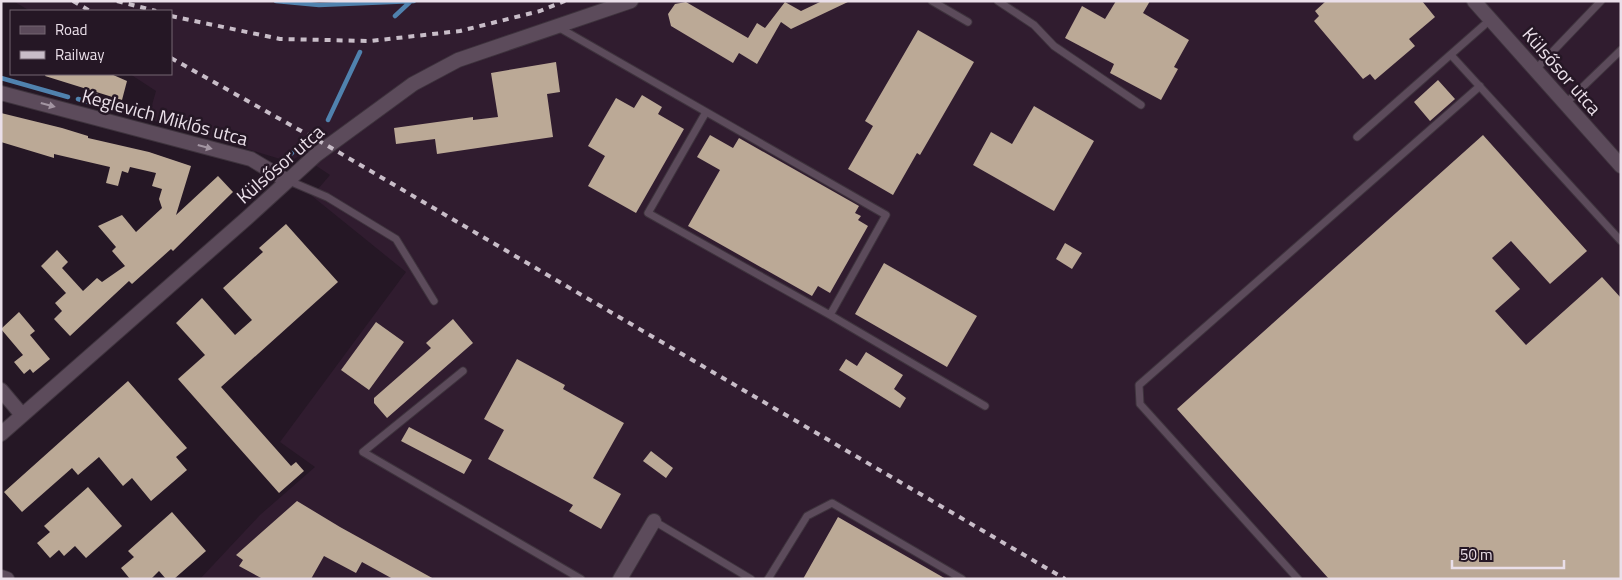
<svg xmlns="http://www.w3.org/2000/svg" width="1622" height="580" viewBox="0 0 1622 580" font-family="'Titillium Web',sans-serif">
	<style>
		.built { fill: #301c2f }
		.lines { fill: none; stroke-linecap: round; stroke-linejoin: round }
		.stream { stroke: #5082ae; stroke-width: 4.5 }
		.building { fill: #bba996 }
		.service-casing { stroke: #3e333d; stroke-width: 9 }
		.minor-casing { stroke: #3e333d; stroke-width: 16 }
		.path { stroke: #645764; stroke-width: 2.5; stroke-dasharray: 4 4; stroke-linecap: butt }
		.service { stroke: #5c4b5b; stroke-width: 7 }
		.minor { stroke: #5c4b5b; stroke-width: 14 }
		.rail { stroke: #c8bdc8; stroke-width: 4; stroke-dasharray: 6 6; stroke-linecap: butt }
		.oneway { fill: #a395a2 }
		.labels { text-anchor: middle; stroke-width: 5; stroke-linejoin: round; paint-order: stroke }
		.street-label { font-size: 19px; fill: #eadfe9; stroke: #251725 }
	</style>
	<rect width="100%" height="100%" fill="#251725"/>
	<path class="built" d="M13,1h1608v578h-1421l60,-64 55,-48 -35,-25 126,-170 -94,-76 18,-21 -30,-20 -10,7 -142,-43 8,-28 -26,-17h41v-63h-141z"/>
	<g class="lines">
		<path class="stream" d="M276,1l43,4 95,-4
			M395,16l15,-14
			M1,78l67,19
			M78,99l13,4
			M97,104l48,14
			M328,120l32,-68
			M288,156l4,-3"/>
	</g>
	<path class="building" d="M822,1h28l-59,28 -10,-7 -24,42 -18,-11 -6,10 -62,-37 -3,-12 7,-10 11,-2 62,36 9,-15 8,5 20,-26 16,9z
		M1116,1h34l-7,12 46,27 -15,27 4,2 -17,31 -51,-27 4,-9 -49,-26 17,-32 23,13z
		M1326,1h96l13,16 -26,22 6,7 -40,34 -5,-6 -7,5 -49,-58 5,-5 -4,-5z
		M918,30l56,32 -54,93 -3,-2 -24,42 -45,-26 25,-43 -8,-5z
		M556,62l4,30 -13,2 6,43 -116,17 -2,-15 -39,5 -2,-16 79,-11v3l25,-3 -7,-44z
		M46,74h65l16,7 -5,19 -77,-24z
		M1438,80l17,19 -25,22 -16,-19z
		M642,95l20,12 -4,7 26,15 -48,84 -48,-27 17,-30 -17,-10 28,-48 18,10z
		M1034,106l60,35 -40,70 -81,-46 18,-33 21,12z
		M1,113l61,15 26,8v2l61,14 42,14 -15,49 42,-39 15,16 -60,59 -2,-2 -39,35 -3,-3 -59,55 -16,-17 8,-8 -7,-8 11,-10 -25,-27 16,-16 11,12 -6,6 21,23 14,-13 5,4 23,-16 -13,-15 4,-4 -18,-21 24,-11 14,17 26,-24 -3,-9 3,-10 -10,-3 4,-13 -26,-6 -2,6 -6,-2 -4,15 -12,-3 4,-16 -56,-13v4l-53,-16z
		M710,135l23,13 6,-10 120,68 -4,7 6,3 -3,4 10,6 -38,67 -12,-7 -6,10 -124,-70 32,-56 -23,-13z
		M1483,135l104,116 -37,33 -39,-43 -19,17 28,31 -25,22 31,34 76,-68 19,21v281h-292l-152,-170z
		M286,224l52,58 -117,105 70,79 5,-4 8,9 -25,22 -101,-114 27,-24 -29,-32 26,-25 33,37 17,-15 -29,-32 40,-36 -4,-4z
		M1065,243l17,10 -10,16 -16,-10z
		M884,263l93,53 -30,51 -92,-53z
		M19,312l16,19 -5,4 20,24 -17,14 -3,-4 -6,5 -10,-12 9,-7 -22,-26z
		M453,319l20,24 -86,75 -13,-15v-5l57,-50 -5,-5z
		M376,322l28,20 -35,48 -28,-20z
		M866,352l37,23 -9,14 12,9 -6,10 -61,-38 7,-11 11,7z
		M517,359l48,26 -2,4 61,34 -31,55 28,16 -20,35 -32,-18 4,-6 -85,-46 16,-29 -20,-11z
		M128,381l59,67 -11,9 11,13 -36,31 -19,-23 -9,8 -24,-29 -21,18 -6,-7 -50,44 -18,-20z
		M409,427l63,33 -8,14 -63,-33z
		M651,451l22,17 -7,10 -23,-17z
		M88,487l34,39 -36,32 -11,-12 -11,10 -5,-6 -9,8 -13,-15 13,-11 -6,-6z
		M297,501l43,26 94,52h-41l-31,-17 -6,11 -32,-17 -13,23h-48l-24,-13 4,-6 -7,-5z
		M172,512l34,39 -32,28h-8l-7,-8 -8,8h-21l-9,-11 13,-11 -6,-6z
		M838,517l108,62h-143z"/>
	<g class="lines">
		<g class="service-casing">
			<path id="service" d="M932,1l36,21
				M998,1l36,24 20,21 87,59
				M558,27l328,188 -56,100
				M1451,55l170,186
				M1536,69l65,-68
				M1565,104l56,-54
				M706,112l-58,101 182,102 155,91
				M1357,137l134,-118
				M287,180l40,17 69,42 38,62
				M463,371l-100,81 218,127
				M654,521l97,58
				M768,579l39,-63 25,-13 130,76
				M1298,579l-158,-175 -1,-19 341,-299"/>
		</g>
		<g class="minor-casing">
			<path id="minor" d="M1474,1l147,165
				M1,93l250,66 35,21
				M1,390l21,25
				M1,434l246,-216 69,-63 97,-71 45,-24 173,-59
				M1,577l6,2
				M620,579l34,-58"/>
		</g>
		<path class="path" d="M94,103l3,-10"/>
		<use href="#service" class="service"/>
		<use href="#minor" class="minor"/>
		<path class="rail" d="M73,1l17,10
			M117,1l39,10
			M171,16l109,23 90,2 90,-10 80,-20 25,-10
			M171,58l157,88 737,433"/>
	</g>
	<defs><path id="oneway-solid" d="M-6-.8H1V-3.2L6.5 0L1 3.2V.8H-6Z" transform="scale(1.25)"/></defs>
	<g class="oneway">
		<use href="#oneway-solid" transform="translate(48 105) rotate(15)"/>
		<use href="#oneway-solid" transform="translate(205 147) rotate(15)"/>
	</g>
	<g class="labels">
		<g class="street-label">
			<text transform="translate(1562 71) rotate(49)" y="7">Külsősor utca</text>
			<text transform="translate(165 117) rotate(15)" y="7">Keglevich Miklós utca</text>
			<text transform="translate(280 164) rotate(-41)" y="7">Külsősor utca</text>
		</g>
	</g>
	<rect width="1622" height="580" fill="none" stroke="#eadfe9" stroke-width="5"/>
	<rect x="10" y="10" width="162" height="65" fill="#251725" stroke="#746773"/>
	<rect x="20" y="26" width="25" height="8" fill="#5c4b5b" stroke="#746773"/>
	<text x="55" y="35" font-size="15" fill="#eadfe9">Road</text>
	<rect x="20" y="51" width="25" height="8" fill="#c8bdc8" stroke="#746773"/>
	<text x="55" y="60" font-size="15" fill="#eadfe9">Railway</text>
	<path d="M1452 560v8h112v-8" fill="none" stroke="#eadfe9" stroke-width="2.5"/>
	<text x="1460" y="560" font-size="15" fill="#eadfe9" stroke="#251725" stroke-width="4" paint-order="stroke">50 m</text>
</svg>
